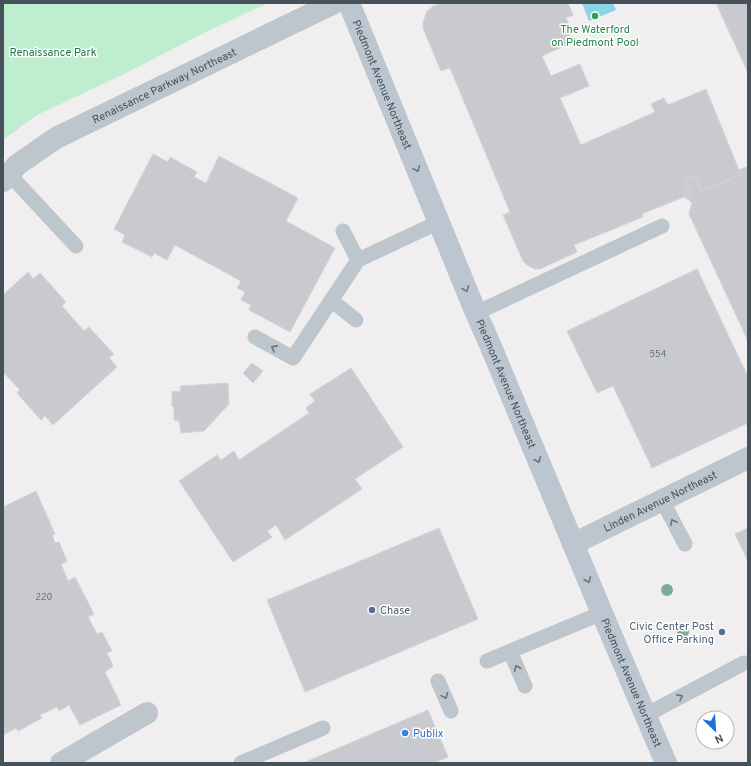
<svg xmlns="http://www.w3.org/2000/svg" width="751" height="766" viewBox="0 0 751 766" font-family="Overpass,sans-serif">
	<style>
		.green { fill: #beedd0 }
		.water { fill: #8cd4e8 }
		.building { fill: #c8cad0; stroke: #d2d4d9 }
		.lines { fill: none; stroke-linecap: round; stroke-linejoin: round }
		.service { stroke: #bdc5cd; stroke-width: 15 }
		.minor { stroke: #bdc5cd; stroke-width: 22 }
		.secondary { stroke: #bcc6d1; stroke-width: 22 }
		.tree { fill: #7aae94 }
		.oneway { stroke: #6a747e }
		.oneway2 { stroke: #6a747c }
		.leisure-dot { fill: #2e9e5b; stroke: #fff; stroke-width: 1.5 }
		.service-dot { fill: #5c6f8a; stroke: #fff; stroke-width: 1.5 }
		.shop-dot { fill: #3f7fe0; stroke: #fff; stroke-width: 1.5 }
		.labels { text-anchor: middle; stroke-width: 3; stroke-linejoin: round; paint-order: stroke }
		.number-label { font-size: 9px; fill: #676f78 }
		.leisure-label { font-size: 11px; fill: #27864d; stroke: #fff }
		.park-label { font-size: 11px; fill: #1a794b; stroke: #fff }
		.street-label { font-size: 11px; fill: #47515a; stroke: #fff }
		.service-label { font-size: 11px; fill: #4e5e75; stroke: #fff; text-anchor: start }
		.shop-label { font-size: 11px; fill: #366cbe; stroke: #fff; text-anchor: start }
	</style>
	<rect width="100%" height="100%" fill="#f0eeee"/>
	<path class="green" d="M3,3h265l-62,29 -84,43 -85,40 -34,25z"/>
	<path class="water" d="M582,3h31l3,7 -27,11z"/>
	<path class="building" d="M441,3h127l5,12 -7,3 6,12 -4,2 5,10 -31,14 9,20 29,-12 9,22 -29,12 21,47 74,-33 -4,-8 13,-6 4,7 38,-16 35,86 -39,16 -7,-14 -10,5 6,12 -49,20 1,3 -69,28 3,7 -37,17h-5l-8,-4 -4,-4 -20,-46 7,-3 -60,-144 -9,3 -18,-43v-6l4,-11 5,-4z
		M716,3h32v70z
		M153,154l15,8 2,-5 27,15 -3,5 12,6 13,-27 79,42 -12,23 49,27 -45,84 -41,-22 2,-5 -10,-5 4,-8 -8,-4 4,-7 -66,-36 -8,15 -13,-7 -2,4 -30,-15 3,-7 -11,-6z
		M748,166v175l-59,-127 3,-11 -3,-3 -5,-3 7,-3 -6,-12 10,-5 7,14 39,-16 -2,-5z
		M697,269l51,108v46l-96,45 -39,-82 -16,7 -30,-62z
		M28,272l5,7 7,-6 26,29 -4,4 22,25 5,-4 25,27 -5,4 8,9 -64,58 -8,-9 -4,4 -24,-27 3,-3 -17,-18v-77z
		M252,363l11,8 -10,12 -10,-10z
		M351,368l52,79 -48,32 7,10 -77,51 -9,-15 -9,6 5,6 -39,25 -54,-81 38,-26 4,5 13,-9 5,9 70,-47 -3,-5 9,-7 -5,-7z
		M228,383l1,21 -25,27 -23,2 -2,-12 -5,-1v-13l-2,-1v-15l8,1 1,-6z
		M36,491l19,43 -3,1 3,8 4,-1 8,19 -6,3 7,17 7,-4 19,37 -6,3 9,17 5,-2 10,19 -5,2 6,13 -8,6 16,33 -41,20 -11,-20 -10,6 -2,-4 -17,8 2,3 -24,13 -2,-3 -13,7v-228z
		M439,528l39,91 -173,73 -38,-92z
		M748,528v33l-13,-27z
		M428,710l20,47 -14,6h-131z"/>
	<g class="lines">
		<path class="service" d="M9,174l67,72
			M343,231l15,29
			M331,300l25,20
			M476,313l186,-87
			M255,337l38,21 65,-98 81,-38
			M662,500l23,44
			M510,651l15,35
			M487,661l115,-48
			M438,681l13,30
			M646,715l98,-52
			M241,763l82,-35"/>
		<g class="minor">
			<path id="s1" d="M3,181l14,-16 39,-27 278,-135"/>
			<path id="s2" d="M573,544l175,-86"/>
			<path d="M61,763l86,-50"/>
		</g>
		<path class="secondary" id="s3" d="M349,3l127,310 13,29 113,271 64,150"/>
	</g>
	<g class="tree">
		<circle cx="667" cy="590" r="6"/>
		<circle cx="683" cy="632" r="6"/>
	</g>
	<defs><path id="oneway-chevron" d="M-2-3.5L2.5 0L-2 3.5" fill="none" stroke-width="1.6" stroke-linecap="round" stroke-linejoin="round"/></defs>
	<g class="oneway">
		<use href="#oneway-chevron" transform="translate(417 169) rotate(68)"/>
		<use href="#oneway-chevron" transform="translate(466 289) rotate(68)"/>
		<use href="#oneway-chevron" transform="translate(538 460) rotate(67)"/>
		<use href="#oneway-chevron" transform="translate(588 580) rotate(68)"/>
	</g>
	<g class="oneway2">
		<use href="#oneway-chevron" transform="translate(274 348) rotate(-151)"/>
		<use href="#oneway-chevron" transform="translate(673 522) rotate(-117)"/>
		<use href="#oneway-chevron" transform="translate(517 668) rotate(-113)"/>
		<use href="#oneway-chevron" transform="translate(445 696) rotate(66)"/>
		<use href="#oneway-chevron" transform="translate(680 697) rotate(-28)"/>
	</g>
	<circle class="leisure-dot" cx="595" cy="16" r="4"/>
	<g class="service-dot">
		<circle cx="372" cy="610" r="4"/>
		<circle cx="722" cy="632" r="4"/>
	</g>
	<circle class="shop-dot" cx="405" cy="733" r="4"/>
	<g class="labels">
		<g class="number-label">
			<text x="658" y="357">554</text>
			<text x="44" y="600">220</text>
		</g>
		<g class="leisure-label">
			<text x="595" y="33">The Waterford<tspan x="595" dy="13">on Piedmont Pool</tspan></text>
		</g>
		<g class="park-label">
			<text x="53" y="56">Renaissance Park</text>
		</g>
		<g class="street-label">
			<text dy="4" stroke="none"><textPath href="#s3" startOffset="88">Piedmont Avenue Northeast</textPath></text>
			<text dy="4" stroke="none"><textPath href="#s1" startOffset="189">Renaissance Parkway Northeast</textPath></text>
			<text dy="4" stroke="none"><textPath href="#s3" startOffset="412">Piedmont Avenue Northeast</textPath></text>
			<text dy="4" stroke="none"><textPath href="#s2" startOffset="97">Linden Avenue Northeast</textPath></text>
			<text dy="4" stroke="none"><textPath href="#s3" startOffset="736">Piedmont Avenue Northeast</textPath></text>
		</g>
		<g class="service-label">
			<text x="380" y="614">Chase</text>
			<text x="714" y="630" text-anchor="end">Civic Center Post<tspan x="714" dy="13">Office Parking</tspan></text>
		</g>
		<g class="shop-label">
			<text x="413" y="737">Publix</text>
		</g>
	</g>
	<rect width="751" height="766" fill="none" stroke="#47515a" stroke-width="8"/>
	<g transform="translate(715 730) rotate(155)"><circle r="19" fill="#ffffff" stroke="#b5b9bd"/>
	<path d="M0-3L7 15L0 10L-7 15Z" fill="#206ed8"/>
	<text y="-6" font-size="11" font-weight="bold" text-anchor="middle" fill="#47515a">N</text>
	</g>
</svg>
